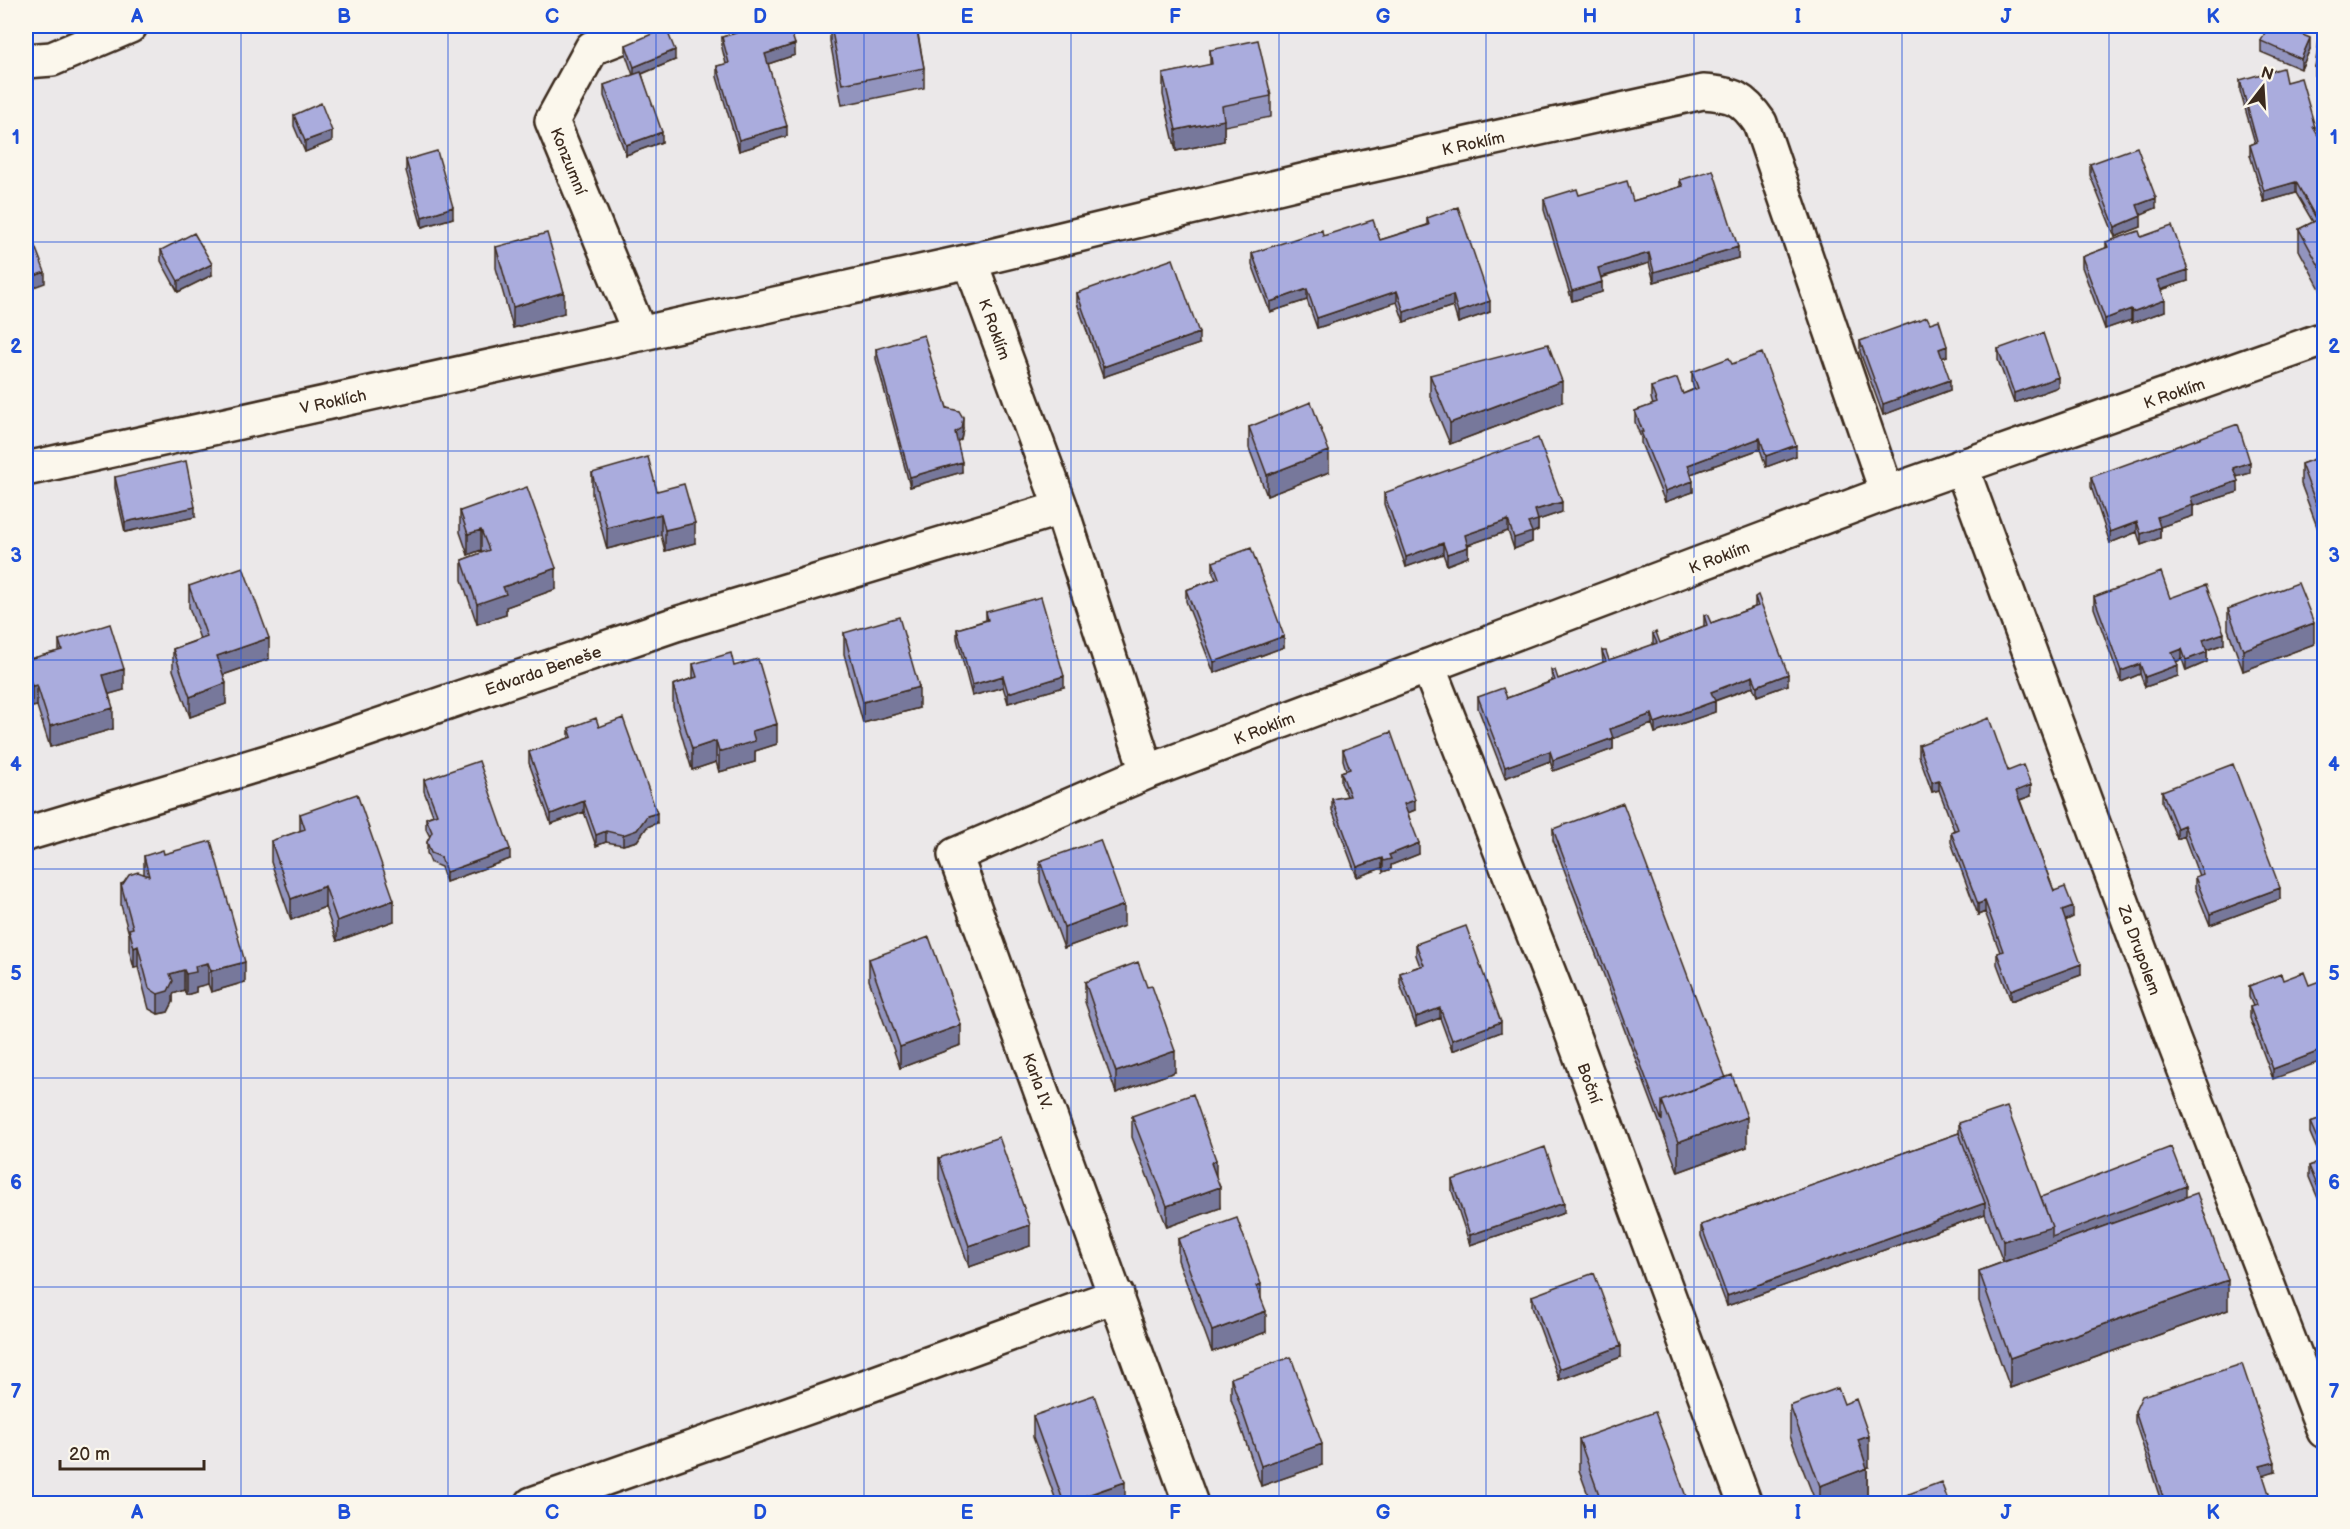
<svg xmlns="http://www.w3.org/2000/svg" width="2350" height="1529" viewBox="0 0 2350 1529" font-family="'Balsamiq Sans',sans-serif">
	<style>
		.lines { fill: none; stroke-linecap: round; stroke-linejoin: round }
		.minor-casing { stroke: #3b2a1e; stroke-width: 38 }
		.minor { stroke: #fbf7ec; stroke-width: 33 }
		.wall { fill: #9294be; stroke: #3b2a1e; stroke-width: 1.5 }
		.shaded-wall { fill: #77789b; stroke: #3b2a1e; stroke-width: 1.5 }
		.building { fill: #aaacdd; stroke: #3b2a1e; stroke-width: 1.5 }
		.grid { fill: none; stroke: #1d4ed8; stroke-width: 1.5; stroke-opacity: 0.55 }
		.labels { text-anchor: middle; stroke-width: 6; stroke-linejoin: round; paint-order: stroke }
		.street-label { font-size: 16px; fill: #3b2a1e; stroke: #fbf7ec }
		.neatline { fill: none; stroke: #1d4ed8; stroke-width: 2 }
		.grid-label { font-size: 20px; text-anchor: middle; font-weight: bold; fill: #1d4ed8 }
	</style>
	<rect width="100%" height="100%" fill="#ebe8e9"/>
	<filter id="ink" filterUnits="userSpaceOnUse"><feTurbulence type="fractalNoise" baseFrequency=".0167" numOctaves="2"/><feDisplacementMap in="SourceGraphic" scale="12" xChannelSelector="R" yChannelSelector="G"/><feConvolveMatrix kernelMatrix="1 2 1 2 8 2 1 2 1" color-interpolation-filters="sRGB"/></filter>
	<g filter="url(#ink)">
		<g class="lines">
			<g class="minor-casing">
				<path id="minor" d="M26,61l26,-2 78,-33
					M970,261l91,247 86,264
					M640,334l-88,-213 40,-73 57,-22
					M1961,466l211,571 152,394
					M26,469l944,-208 357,-86 376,-83c30,2 40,6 57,31l127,370
					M1428,666l137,348 180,490
					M26,834l284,-85 366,-125 385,-116
					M532,1504l316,-111 269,-98
					M1191,1504l-236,-649 192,-83 740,-279 437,-154"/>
			</g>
			<use href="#minor" class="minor"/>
		</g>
		<path class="wall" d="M730,26h59l6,29 -27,9 19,72 -48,15 -22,-74v-11l9,-2 -4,-16v-11l11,-3z
			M830,26h100l-13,2 7,40v20l-82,17 -12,-64z
			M2325,40v39l-10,-1v-11z
			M2261,41l49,8 -9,20 -40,-17z
			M626,45l49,15 -33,14 20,68 -36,13 -22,-59v-11l29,-10 -7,-20z
			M1210,50l61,46v21l-47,9v15l-48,10 -13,-56v-21l47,-9z
			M2240,80l46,2 29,45v3l10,17v151l-26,-48v-21l14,-7 -17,-29 -32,9 -14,-47v-10l5,-2 -15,-52z
			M294,115l38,26 -27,11 -11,-26z
			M406,160l47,58 -31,9 -16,-56z
			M2090,164l66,44 -16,6 1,13 -26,10 -25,-62z
			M1680,180l58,78 -84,24 -5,-19 -48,15 1,14 -30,9 -28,-91v-11l35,-4 54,6 47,-14z
			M1427,218l63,94 -32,11 -5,-17 -49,16 -7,-20 -80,26 -10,-28 -37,12 -18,-48v-11l71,-17 57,4 47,-15z
			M2141,237l47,44 -27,9 4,21 -33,12 -1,-3 -26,9 -23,-62v-10l24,-9v-6z
			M496,247l68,66 -51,15 -17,-60z
			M161,250l51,25 -34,17 -17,-31z
			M1077,293l122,51 -96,33 -26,-74z
			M1930,323l17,33 -5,2 8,32 -67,25 -23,-63v-11z
			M876,349l61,30 10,29 16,20 -2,11 -4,2 5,31 -52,15 -34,-128z
			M1998,349l60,38 -44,16 -16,-43z
			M1732,364l64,92 -30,11 -6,-18 -69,25 2,18 -28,10 -24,-59v-5l-6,-16v-11l18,-6 -2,-7v-11l32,7 11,-5 -2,-7v-10z
			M1430,375l132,27 -112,42 -20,-48z
			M1249,427l80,45 -62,24 -18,-48z
			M2325,455v93l-24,-64v-20z
			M592,473l65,18 38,52 -30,8 -4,-16 -54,14 -15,-55z
			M2250,473l-14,4 2,15 -45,14v10l-33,11v11l-19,7 -4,-13 -27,11 -19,-56v-10z
			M115,477l80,40 -70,15 -10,-44z
			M1384,493l178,19 -24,8v10l-6,3v9l-18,7 -6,-18 -40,14v12l-21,8 -4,-11 -37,13 -22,-63z
			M460,511l96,78 -50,18v8l-29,9 -15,-44v-20l20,-7 -1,-3 -13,5 -8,-23z
			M1213,562l71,85 -70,26 -28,-72v-11l30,-11 -3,-6z
			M189,586l80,73 -46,16 3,29 -36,13 -17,-47v-21l27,-10 -11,-32z
			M1755,597l33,88 -31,11 -4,-9 -38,14v11l-60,21 -3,-9 -39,14v11l-60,22 -3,-10 -45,17 -27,-70v-11l29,1 45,-17 -1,-11 7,9 45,-16 -1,-12 7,9 44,-15v-11l7,9 44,-17v-11l7,8 44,-16z
			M2094,597l76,1 54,46 -17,6v12l-21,9 -4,-12 -6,3 2,14 -33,11 -5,-13 -19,8 -27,-74z
			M2228,609l86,35 -71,27 -15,-42z
			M986,612l78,75 -56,16 -5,-16 -31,9 -15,-57v-10l29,-9z
			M844,633l75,75 -56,15 -19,-69z
			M59,640l65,50 -15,4 4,35 -63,18 -13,-41 -5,1 -6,-20v-27l33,-9z
			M693,664l41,2 43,78 -22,7v11l-36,10 -3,-10 -24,8 -19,-64v-21l20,-7z
			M599,727l58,96 -10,4 -10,14 -14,4 -17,-3 -10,4 -12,-34 -33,12 -22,-61v-11l40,-14v-10z
			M1919,745l89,26 23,25 -11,4 34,91 19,26 -8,4 16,54 -70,26 -14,-37v-11l3,-1 -15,-40 -7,3 -27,-73v-10l3,-2 -15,-40 -7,2 -13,-36z
			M1343,750l72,60 -7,3 11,41 -28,11v4l-8,3 -1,-4 -25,9 -25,-67v-11l15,-3 -6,-13v-11l5,-2 -3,-10z
			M424,780l86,79 -64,23 -5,-15 -10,-4 -4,-10v-11l3,-5 -4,-8v-11l7,-3 -9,-24z
			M2162,791l118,108 -70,26 -15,-37v-11l4,-1 -15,-40 -7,3 -15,-37z
			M300,814l94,107 -57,20 -12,-34 -34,13 -20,-58v-21l29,-10z
			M1553,829l194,318 -69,25 -125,-332z
			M164,854l81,128 -34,10 -3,-8 -12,3v5l-10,3 -2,-5 -11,4v8l-5,10 -10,2 -9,-5 -11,-42 -4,1 -5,-18v-16l-8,-29v-21l23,-10v-18z
			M1040,861l84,65 -60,22 -24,-66z
			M1416,944l85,88 -49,19 -12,-33 -24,9 -16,-43v-11l20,-7 -4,-11z
			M869,959l92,86 -61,23 -31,-88z
			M2281,974l-8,105 -23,-61v-11l3,-1 -4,-9v-11z
			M1085,982l90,90 -59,21 -31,-91z
			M1132,1116l84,61 4,31 -53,19 -35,-90z
			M2325,1117v98l-16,-38v-11l13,-5 -12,-28v-11z
			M1959,1123l82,74h145l42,113 -218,78 -31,-87v-30l24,-9 -18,-48 -258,92 -26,-70v-11l258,-92z
			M939,1158l91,88 -61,21 -30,-88z
			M1452,1180l112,33 -94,32 -18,-54z
			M1178,1239l83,60 5,33 -54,20 -34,-92z
			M1532,1296l89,61 -62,23 -27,-73z
			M1231,1378l91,87 -61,21 -30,-87z
			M1790,1406l79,61h-2v31l-15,5h-36l-26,-67z
			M2135,1411l140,61 -114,29 -26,-79z
			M1033,1416l92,87h-68l-24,-66z
			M1579,1439l109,64h-97l-12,-33z"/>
		<path class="shaded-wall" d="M2310,38v11l-9,20v-10z
			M795,44v11l-30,10v-11z
			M675,50v10l-41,17v-10z
			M1224,120v21l-48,10v-21z
			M787,126v10l-48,15v-11z
			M332,131v10l-27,11v-11z
			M662,132v10l-36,13v-10z
			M2296,182v11l-32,9v-11z
			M2156,198v10l-19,8v-11z
			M453,207v11l-31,9v-10z
			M2141,216v11l-26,10v-10z
			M1738,247v11l-84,24v-10z
			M1649,253v10l-51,15v-10z
			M212,264v11l-34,17v-11z
			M2188,270v11l-31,10v-11z
			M45,272v11l-19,7v-11z
			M1602,282v10l-30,9v-10z
			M1307,289v11l-37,12v-10z
			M1397,291v11l-80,26v-10z
			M564,292v21l-51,15v-21z
			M1453,295v11l-49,16v-10z
			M2165,300v11l-33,12v-11z
			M1490,301v11l-32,11v-11z
			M2131,309v11l-26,9v-10z
			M1199,333v11l-96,33v-10z
			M1947,346v10l-8,3v-10z
			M2058,377v10l-44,16v-10z
			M1950,380v10l-67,25v-11z
			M1562,381v21l-112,42v-21z
			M963,418v10l-2,11 -6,4v-11z
			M1760,438v11l-72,26v-10z
			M1796,445v11l-30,11v-11z
			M1329,451v21l-62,24v-21z
			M962,462v10l-52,15v-10z
			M2250,462v11l-17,5v-10z
			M1693,481v11l-28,10v-11z
			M2238,481v11l-45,14v10l-36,12v-11l34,-20z
			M1562,502v10l-24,8v10l-6,3v9l-18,7v-11l14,-15 7,-13z
			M195,507v10l-70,15v-10z
			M661,514v21l-54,14v-21z
			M1508,520v11l-43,15v-11z
			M2137,522v10l-27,11v-11z
			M695,523v20l-30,8v-21z
			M2160,527v11l-19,7v-11z
			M481,530v20l-13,5v-21z
			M1443,543v11l-37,13v-10z
			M1468,547v10l-21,8v-11z
			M556,568v21l-50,18v8l-29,9v-20l26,-17z
			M2314,623v21l-71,27v-21z
			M2224,633v11l-21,7v-11z
			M1284,636v11l-70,26v-11z
			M269,638v21l-52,18v-21z
			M2182,649v10l-10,4v-10z
			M2207,652v10l-21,9v-11z
			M2140,664v10l-19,8v-11z
			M2178,665v11l-33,11v-10z
			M124,669v21l-21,6v-21z
			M1788,674v11l-31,11v-10z
			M1003,676v11l-31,9v-11z
			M1064,676v11l-56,16v-10z
			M1753,676v11l-42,15v-10z
			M226,683v21l-36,13v-20z
			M37,685v21l-5,1v-21z
			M919,687v21l-56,15v-21z
			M1715,701v11l-60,21v-10z
			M113,708v21l-63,18v-21z
			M1652,714v10l-42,16v-11z
			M777,724v20l-22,7v11l-36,10v-20l33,-21z
			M1613,738v11l-60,22v-11z
			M716,741v21l-24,8v-21z
			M1550,751v10l-45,17v-11z
			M1939,780v10l-7,2v-10z
			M2031,785v11l-15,5v-10z
			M1415,800v10l-11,4v-10z
			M584,801v11l-33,12v-10z
			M657,813v10l-10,4 -10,14 -14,4v-10l24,-19z
			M2184,825v11l-7,3v-11z
			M606,831v11l-10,4v-11z
			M1419,843v11l-28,11v4l-8,3v-11l6,-6z
			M510,849v10l-64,23v-10z
			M1382,858v10l-25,9v-10z
			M325,886v21l-34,13v-21z
			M2280,888v11l-70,26v-11z
			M394,900v21l-57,20v-20z
			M1985,901v11l-7,3v-11z
			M1124,905v21l-60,22v-21z
			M2073,907v10l-11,5v-11z
			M138,946v21l-4,1v-20z
			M245,962v20l-34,10v-21z
			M208,963v21l-12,3v5l-10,3v-21l9,-8z
			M2081,964v11l-70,26v-11z
			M184,970v20l-11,4v8l-5,10 -10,2v-20l12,-20z
			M1440,1008v10l-24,9v-10z
			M1501,1022v10l-49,19v-11z
			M961,1025v20l-61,23v-21z
			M2325,1049v11l-52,19v-10z
			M1175,1051v21l-59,21v-21z
			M1747,1117v30l-69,25v-30z
			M1216,1160v21l-5,-18z
			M2186,1186v11l-183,65v-21z
			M1220,1187v21l-53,19v-21z
			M1564,1203v10l-94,32v-10z
			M1985,1203v11l-258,92v-10z
			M1030,1225v21l-61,21v-21z
			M2228,1280v30l-218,78v-30z
			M1261,1284v21l-5,-19z
			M1266,1311v21l-54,20v-21z
			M1621,1346v11l-62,23v-11z
			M1869,1436v31l-11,4v-31z
			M1322,1444v21l-61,21v-20z
			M2275,1462v10l-15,5v-11z
			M1867,1468v30l-15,5h-32v-17z
			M1125,1482v21h-59z"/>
		<path class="building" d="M733,26h56l6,18 -30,10 22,72 -48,14 -22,-74 12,-3 -7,-26 14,-4z
			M831,26h85l8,42 -82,16z
			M2268,26h13l29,12 -9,21 -40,-18z
			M666,28l9,22 -41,17 -8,-22z
			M1258,40l13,56 -49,10 2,14 -48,10 -13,-56 49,-10 -2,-14z
			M2319,40h6v28l-10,-1z
			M2283,68l3,14 15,-4 14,49h-2l12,20v69l-8,4 -21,-38 -32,9 -14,-46 7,-3 -17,-62z
			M641,72l21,60 -36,13 -22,-60z
			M321,103l11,28 -27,10 -11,-26z
			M2137,147l19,51 -19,7 4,11 -26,11 -25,-63z
			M437,151l16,56 -31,10 -16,-57z
			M1713,170l25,77 -84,25 -5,-19 -51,15 4,14 -30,9 -28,-92 33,-10 2,6 48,-14 6,20 50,-15 -3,-6z
			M1458,207l32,94 -32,11 -5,-17 -49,17 -7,-21 -80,27 -10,-29 -37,13 -18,-49 70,-23 1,6 50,-16 7,20 49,-15 -2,-7z
			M2325,216v61l-26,-48z
			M2172,226l16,44 -31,10 8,20 -33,12 -1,-3 -26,10 -23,-62 26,-10 -2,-5 33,-11 2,6z
			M29,231l16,41 -19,7v-47z
			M194,233l18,31 -34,17 -17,-31z
			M547,233l17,59 -51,15 -17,-60z
			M1173,259l26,74 -96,34 -26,-74z
			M1927,317l3,6 9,-3 8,26 -8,3 11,31 -67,24 -23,-63z
			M2043,333l15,44 -44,16 -16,-44z
			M924,335l13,44h1l9,29 12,3 4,7 -2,10 -6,4 7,30 -52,15 -34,-128z
			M1548,344l14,37 -112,42 -20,-48z
			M1762,353l34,92 -30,11 -6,-18 -72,27 5,16 -28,10 -24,-59h2l-8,-21 22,-8 -6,-16 26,-9 6,16 15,-6 -6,-16 37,-14 3,6z
			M1311,402l18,49 -62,24 -18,-48z
			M2238,424l12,38 -17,6 5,13 -47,16 2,8 -36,12 3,10 -19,7 -4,-12 -27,10 -19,-55z
			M1538,438l24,64 -27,8 3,10 -10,3 4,9 -18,6 -6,-18 -43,15 3,12 -21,7 -4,-11 -37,14 -22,-64z
			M2325,455v72l-24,-63z
			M648,457l9,34 27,-7 11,39 -30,7 -4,-16 -54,14 -15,-55z
			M186,461l9,46 -70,15 -10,-45z
			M527,487l29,81 -53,19 3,7 -29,10 -15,-44 27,-10 -8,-20 -13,4 -8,-23z
			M1251,548l33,88 -70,26 -28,-72 33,-12 -6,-16z
			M243,567l26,71 -52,18 9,27 -36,14 -17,-48 34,-12 -18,-51z
			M2161,572l9,26 36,-13 18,48 -21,7 4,12 -21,8 -4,-11 -10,4 6,12 -33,12 -5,-13 -19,7 -27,-74z
			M2298,583l16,40 -71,27 -15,-41z
			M1758,595l30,79 -31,12 -4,-10 -42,16 4,9 -60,22 -3,-9 -42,15 3,9 -60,22 -3,-9 -45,16 -27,-70 25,-9 4,10 23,-8 25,-10 -4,-10h4l3,9 23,-8 25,-10 -4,-10h4l3,9 48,-17 -4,-9 3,-2 4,11 47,-18 -3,-10 3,-1 4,9 47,-17 -3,-9z
			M1041,597l23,79 -56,17 -5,-17 -31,9 -15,-56 31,-9 -2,-8z
			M899,617l20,70 -56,15 -19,-69z
			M110,624l14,45 -21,6 10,33 -63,18 -13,-41 -5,1 -6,-20v-6l36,-10 -3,-10z
			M731,653l3,13 24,-7 19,65 -25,7 3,10 -36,11 -3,-11 -24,8 -19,-64 24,-8 -4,-13z
			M596,718l3,9 24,-9 34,95 -10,3 -10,14 -14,5 -17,-4 -10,4 -12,-34 -33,13 -22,-62 43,-15 -3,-9z
			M1989,718l19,53 15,-6 8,20 -15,6 38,100 11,-4 8,20 -11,4 19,53 -70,26 -14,-37 6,-2 -18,-50 -7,3 -27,-72 7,-3 -19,-49 -7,2 -13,-37z
			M1391,732l24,68 -11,4 15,39 -30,12 2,4 -8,2 -1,-3 -25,9 -25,-68 18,-3 -9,-24 9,-3 -7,-19z
			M479,761l31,88 -64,23 -5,-15 -10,-4 -4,-11 5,-10 -6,-14 11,-4 -13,-34z
			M2233,764l47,124 -70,26 -15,-37 8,-3 -19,-49 -7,3 -15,-37z
			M357,794l37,106 -57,21 -12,-35 -34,13 -20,-58 34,-12 -5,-15z
			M1623,803l103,275 -64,23v20l-109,-292z
			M1100,840l24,65 -60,22 -24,-66z
			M211,841l34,121 -34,9 -3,-8 -13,3 1,6 -10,2 -2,-4 -14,4 3,7 -5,10 -10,3 -9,-6 -11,-42 -4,2 -5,-19 4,-1 -12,-44h2l6,-9 9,-3 11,4 -5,-20 19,-6 1,4z
			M1466,926l35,96 -49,18 -12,-32 -24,9 -16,-44 24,-8 -8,-21z
			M929,937l32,88 -61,22 -31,-88z
			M1138,962l9,25 5,-1 23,65 -59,21 -31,-90z
			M2304,972l5,13 16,-6v70l-52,20 -23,-62 6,-2 -7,-19 32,-12 2,6z
			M1732,1075l15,42 -69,25 -16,-41z
			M1193,1094l23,66 -5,3 9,24 -53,19 -35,-90z
			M2007,1107l45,120 -49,14 -44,-118z
			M2325,1117v40l-15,-35z
			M1959,1133l26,70 -258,93 -26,-71z
			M999,1137l31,88 -61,21 -30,-88z
			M1545,1147l19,56 -94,32 -18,-55z
			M2171,1147l15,39 -134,51v-10l-11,-30z
			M2325,1160v44l-16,-38z
			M2197,1193l31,87 -218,78 -31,-87z
			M1237,1218l24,66 -5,2 10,25 -54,20 -34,-92z
			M1594,1273l27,73 -62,23 -27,-73z
			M1291,1357l31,87 -61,22 -30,-88z
			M2242,1364l33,98 -15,4 12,37h-118l10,-3 -29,-89 7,-15z
			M1838,1388l6,16 12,-5 13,37 -11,4 9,28 -47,18 -30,-80z
			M1094,1395l31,87 -61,21 -31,-87z
			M1655,1412l33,90 -5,1h-81l-23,-64z
			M1941,1482l8,21h-64z"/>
	</g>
	<path class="grid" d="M241,26v1478M448,26v1478M656,26v1478M864,26v1478M1071,26v1478M1279,26v1478M1486,26v1478M1694,26v1478M1902,26v1478M2109,26v1478M26,242h2298M26,451h2298M26,660h2298M26,869h2298M26,1078h2298M26,1287h2298"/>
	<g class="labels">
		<g class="street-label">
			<text transform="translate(1473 143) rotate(-12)" y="6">K Roklím</text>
			<text transform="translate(569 161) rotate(68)" y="6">Konzumní</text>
			<text transform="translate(995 329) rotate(70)" y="6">K Roklím</text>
			<text transform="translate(2174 393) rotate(-19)" y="6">K Roklím</text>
			<text transform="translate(333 401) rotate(-12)" y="6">V Roklích</text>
			<text transform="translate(1719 557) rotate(-21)" y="6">K Roklím</text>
			<text transform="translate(543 670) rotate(-19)" y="6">Edvarda Beneše</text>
			<text transform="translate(1264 728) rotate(-21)" y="6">K Roklím</text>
			<text transform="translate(2140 950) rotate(70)" y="6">Za Drupolem</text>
			<text transform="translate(1038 1081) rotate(70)" y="6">Karla IV.</text>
			<text transform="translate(1590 1083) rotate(70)" y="6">Boční</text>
		</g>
	</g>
	<rect width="2350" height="1529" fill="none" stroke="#fbf7ec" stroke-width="66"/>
	<g transform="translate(2263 87) rotate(17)" stroke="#fbf7ec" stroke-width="4.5" paint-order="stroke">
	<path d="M0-4.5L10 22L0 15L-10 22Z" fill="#3b2a1e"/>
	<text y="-9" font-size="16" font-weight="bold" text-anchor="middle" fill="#3b2a1e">N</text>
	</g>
	<path d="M60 1460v9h144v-9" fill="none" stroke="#3b2a1e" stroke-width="3"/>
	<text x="69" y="1460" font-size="18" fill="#3b2a1e" stroke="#fbf7ec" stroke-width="4.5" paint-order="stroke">20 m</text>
	<rect x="33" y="33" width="2284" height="1463" class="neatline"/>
	<g class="grid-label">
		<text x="137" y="23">A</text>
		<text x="344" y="23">B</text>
		<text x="552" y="23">C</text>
		<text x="760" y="23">D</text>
		<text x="967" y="23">E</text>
		<text x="1175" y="23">F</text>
		<text x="1383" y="23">G</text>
		<text x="1590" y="23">H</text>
		<text x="1798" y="23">I</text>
		<text x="2006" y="23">J</text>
		<text x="2213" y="23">K</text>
		<text x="16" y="144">1</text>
		<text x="2334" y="144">1</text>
		<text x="16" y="353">2</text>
		<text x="2334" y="353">2</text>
		<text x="16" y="562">3</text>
		<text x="2334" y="562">3</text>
		<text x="16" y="771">4</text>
		<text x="2334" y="771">4</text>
		<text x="16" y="980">5</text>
		<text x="2334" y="980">5</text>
		<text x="16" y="1189">6</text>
		<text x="2334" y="1189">6</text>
		<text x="16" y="1398">7</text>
		<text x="2334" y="1398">7</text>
		<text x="137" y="1519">A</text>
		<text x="344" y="1519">B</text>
		<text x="552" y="1519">C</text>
		<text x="760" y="1519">D</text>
		<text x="967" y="1519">E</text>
		<text x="1175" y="1519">F</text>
		<text x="1383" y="1519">G</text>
		<text x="1590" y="1519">H</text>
		<text x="1798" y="1519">I</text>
		<text x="2006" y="1519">J</text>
		<text x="2213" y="1519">K</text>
	</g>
</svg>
